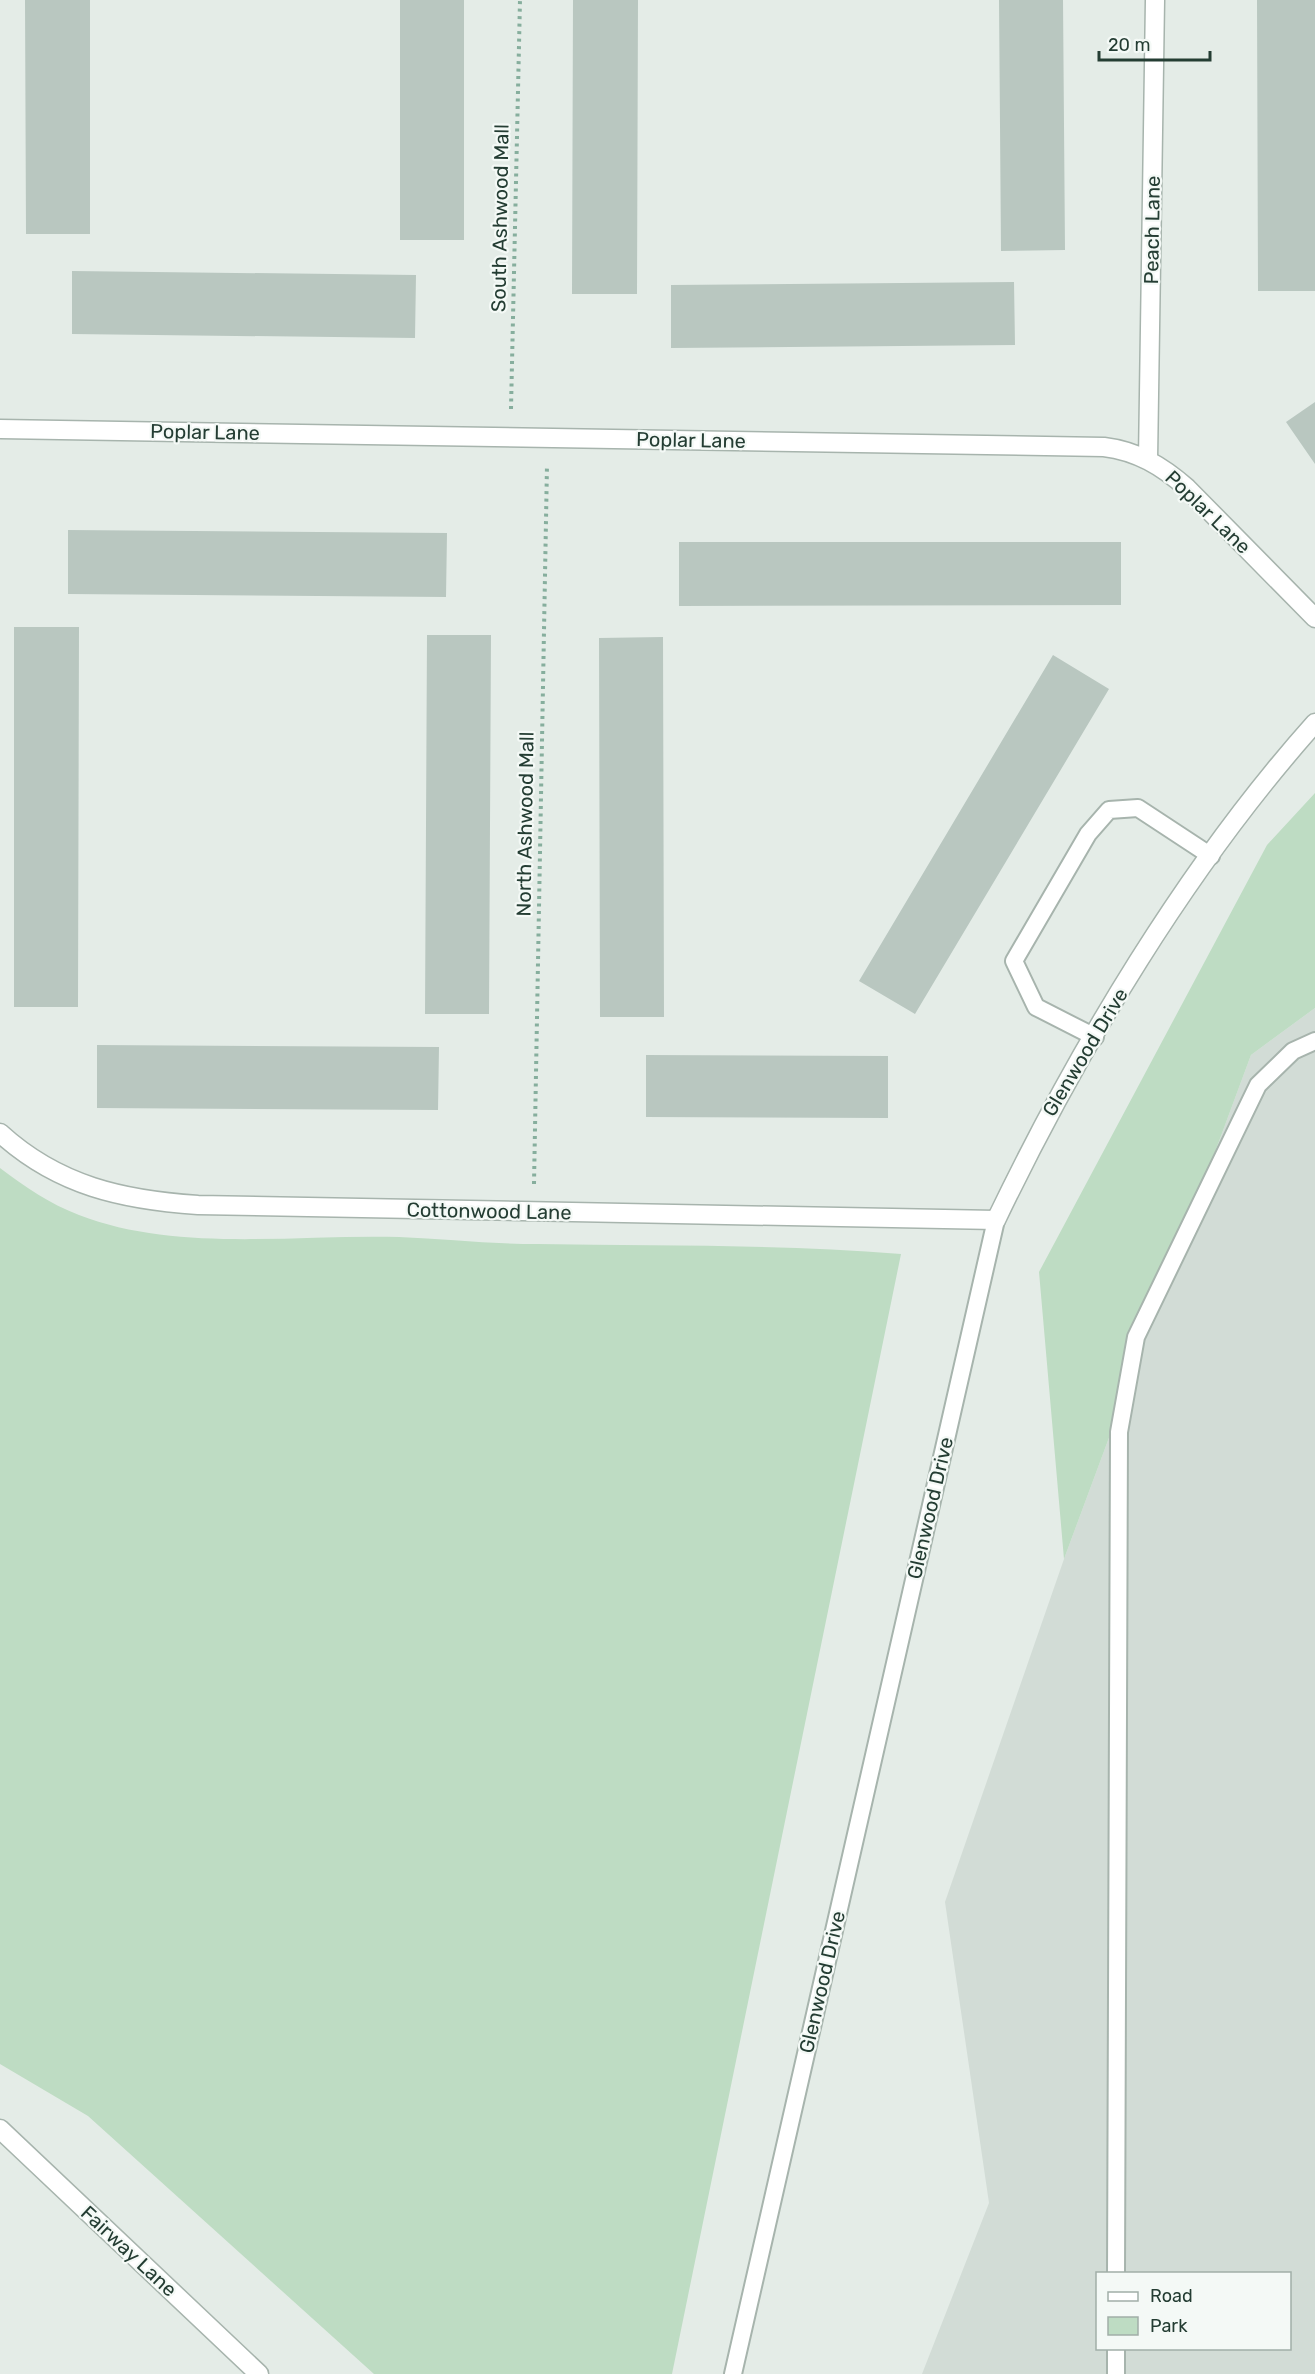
<svg xmlns="http://www.w3.org/2000/svg" width="1315" height="2374" viewBox="0 0 1315 2374" font-family="Rubik,sans-serif">
	<style>
		.built { fill: #d2dcd6; fill-rule: evenodd }
		.green { fill: #bedcc3 }
		.building { fill: #b9c7c0 }
		.lines { fill: none; stroke-linecap: round; stroke-linejoin: round }
		.service-casing { stroke: #a7b4ad; stroke-width: 20 }
		.minor-casing { stroke: #a7b4ad; stroke-width: 21 }
		.path { stroke: #86ae9d; stroke-width: 4; stroke-dasharray: 3 4.5; stroke-linecap: butt }
		.service { stroke: #fff; stroke-width: 16 }
		.minor { stroke: #fff; stroke-width: 18 }
		.labels { text-anchor: middle; stroke-width: 4.5; stroke-linejoin: round; paint-order: stroke }
		.street-label { font-size: 20px; fill: #243d33; stroke: #f4f9f6 }
	</style>
	<rect width="100%" height="100%" fill="#e4ece7"/>
	<path class="built" d="M1315,1008v1366h-393l67,-171 -44,-301 119,-343 187,-504zM1098,2274h192v74h-192z"/>
	<path class="green" d="M1315,793v215l-64,47 -187,504 -25,-287 228,-427z
		M0,1168c25,19 50,36 79,47 98,38 218,19 320,22 46,2 92,7 138,7 122,2 242,0 364,10l-229,1120h-298l-286,-258 -88,-52z"/>
	<path class="building" d="M25,0h65v234h-64z
		M400,0h64v240h-64z
		M573,0h65l-1,294h-65z
		M999,0h64l2,250 -64,1z
		M1257,0h58v291h-57z
		M72,271l344,4 -1,63 -343,-4z
		M1014,282l1,63 -344,3v-63z
		M1315,402v62l-29,-42z
		M68,530l379,3 -1,64 -378,-3z
		M679,542h442v63l-442,1z
		M14,627h65l-1,380h-64z
		M427,635h64l-2,379h-64z
		M663,637l1,380h-64l-1,-379z
		M1053,655l56,34 -194,325 -56,-33z
		M97,1045l342,2 -1,63 -341,-2z
		M646,1055l242,1v62l-242,-1z"/>
	<g class="lines">
		<g class="service-casing">
			<path id="service" d="M1095,1037l-59,-30 -22,-46 74,-127 21,-24 29,-2 73,48
				M1116,2274l3,-842 17,-95 122,-252 35,-34 22,-10
				M733,2374l263,-1154
				M1116,2374v-26"/>
		</g>
		<g class="minor-casing">
			<path id="minor" d="M0,429l1104,18c33,4 58,19 83,41l128,130
				M1148,460l7,-460
				M0,1133c58,53 123,67 198,72l798,15c82,-171 192,-355 319,-497
				M0,2129l259,245"/>
		</g>
		<path class="path" d="M511,409l9,-409
			M534,1184l13,-719"/>
		<use href="#service" class="service"/>
		<use href="#minor" class="minor"/>
	</g>
	<g class="labels">
		<g class="street-label">
			<text transform="translate(500 218) rotate(-89)" y="7">South Ashwood Mall</text>
			<text transform="translate(1152 230) rotate(-89)" y="7">Peach Lane</text>
			<text transform="translate(205 432) rotate(1)" y="7">Poplar Lane</text>
			<text transform="translate(691 440) rotate(1)" y="7">Poplar Lane</text>
			<text transform="translate(1208 512) rotate(44)" y="7">Poplar Lane</text>
			<text transform="translate(525 824) rotate(-89)" y="7">North Ashwood Mall</text>
			<text transform="translate(1085 1052) rotate(-59)" y="7">Glenwood Drive</text>
			<text transform="translate(489 1211) rotate(1)" y="7">Cottonwood Lane</text>
			<text transform="translate(930 1508) rotate(-77)" y="7">Glenwood Drive</text>
			<text transform="translate(822 1982) rotate(-77)" y="7">Glenwood Drive</text>
			<text transform="translate(129 2251) rotate(43)" y="7">Fairway Lane</text>
		</g>
	</g>
	<rect x="1096" y="2272" width="195" height="78" fill="#f4f9f6" stroke="#a1aea8" stroke-width="1.5"/>
	<rect x="1108" y="2292" width="30" height="9" fill="#ffffff" stroke="#a1aea8" stroke-width="1.5"/>
	<text x="1150" y="2302" font-size="18" fill="#243d33">Road</text>
	<rect x="1108" y="2317" width="30" height="18" fill="#bedcc3" stroke="#a1aea8" stroke-width="1.5"/>
	<text x="1150" y="2332" font-size="18" fill="#243d33">Park</text>
	<path d="M1099 51v9h111v-9" fill="none" stroke="#243d33" stroke-width="3"/>
	<text x="1108" y="51" font-size="18" fill="#243d33" stroke="#f4f9f6" stroke-width="4.5" paint-order="stroke">20 m</text>
</svg>
